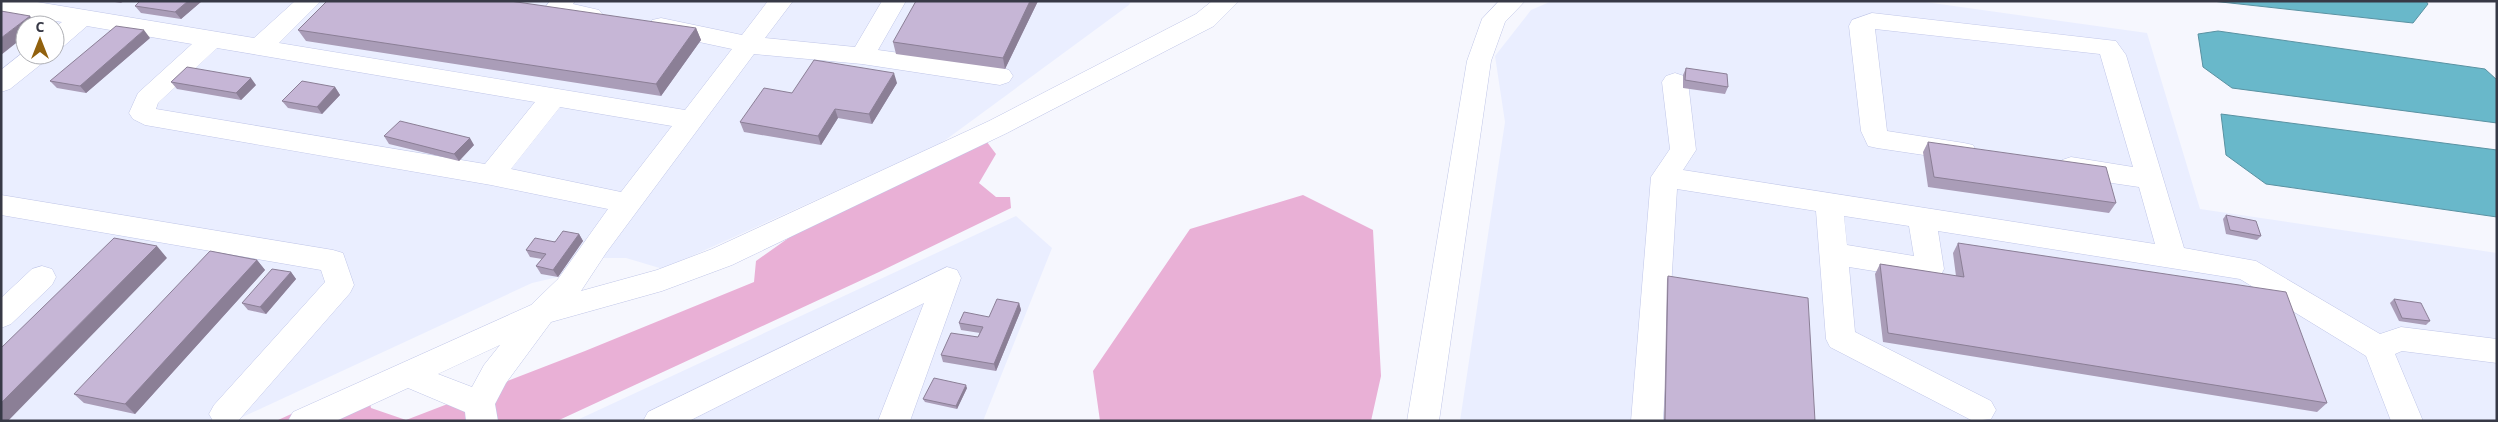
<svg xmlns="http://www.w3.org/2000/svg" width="2498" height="422" viewBox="0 0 2498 422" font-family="'Open Sans',sans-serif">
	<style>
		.built { fill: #eaeeff; fill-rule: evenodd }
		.forest { fill: #e9b0d6 }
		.water { fill: #69b8ca; stroke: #5a92a2 }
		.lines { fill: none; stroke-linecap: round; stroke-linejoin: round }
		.minor-casing { stroke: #c0c6e8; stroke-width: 1 }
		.minor { fill: #fff; fill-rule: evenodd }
		.wall { fill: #aa9db8 }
		.shaded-wall { fill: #8b7f96 }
		.building { fill: #c6b6d6; stroke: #8b7f96 }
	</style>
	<rect width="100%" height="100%" fill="#f6f7fe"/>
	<path class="built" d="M1,1h1130l-2,4 -189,139 -277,125 -37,-11h-39l-29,19 -26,6 -298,138h-233zM25,25h30v30h-30z
		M1552,1h366l229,32 53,176 297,44v168h-1037l45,-299 -10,-66 36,-46z
		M1016,216l36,32 -69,173h-408z"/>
	<path class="forest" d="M987,142l9,12 -17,29 17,14h14l1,11 -132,64 -322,149h-281l89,-41 6,28 35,12 179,-69 169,-69 2,-21 58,-41z
		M1303,195l70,35 8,146 -10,45h-271l-7,-50 97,-142z"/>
	<path class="water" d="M2212,1h214l2,3 -15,19z
		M2218,31l267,38 12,11v43l-265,-35 -29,-21 -5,-33z
		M2221,114l276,36v67l-231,-33 -40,-29z"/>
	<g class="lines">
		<g class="minor-casing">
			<path id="minor" d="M1,1h30l223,37 41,-37h26l-42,42 406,67 47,-61 -80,-17 -3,-6 3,-6 9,-2 81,17 26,-34h25l-28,37 90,9 27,-46h24l-28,49 122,17 9,3 4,6 -4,6 -9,3 -138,-21 -108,-10 -148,199 -25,38 76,-21 55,-21 277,-128 207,-107 16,-13h27l-25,25 -207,107 -275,132 -70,26 -111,31 -45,61 -11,21 3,17h-32l-1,-9 -57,-24 -72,33h-48l5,-9 238,-107 27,-26 50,-70 -117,-24 -346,-60 -12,-6 -4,-6 9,-20 54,-49 -105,-18 -23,20 -9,2v-21l7,-5 -61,-10zM217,48l318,54 -50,62 -329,-55 2,-6zM560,107l112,19 -51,66 -110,-23zM500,345l-16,20 -12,22 -34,-13z
				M550,1h25l-2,3 26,6 4,5 -4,5c-15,5 -36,-1 -51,-6l-4,-5z
				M1499,1h26l-20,21 -14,39 -52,360h-32l60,-360 15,-42z
				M1872,13l244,28 10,14 58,193 72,13 124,73 21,-7 96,12v24l-95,-12 -7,3 28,67h-32l-25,-65 -126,-77 -302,-48 6,38 -4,8 -10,3 -81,-13 6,65 136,69 5,9 -5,9 -18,2 -143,-74 -4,-8 -10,-128 -139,-22 -14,232h-32l20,-244 19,-28 -8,-67 4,-6 9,-3 9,3 4,6 8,68 -13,20 472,74 -16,-57 -68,-10 -9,-3 -4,-7 4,-7 9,-3 62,10 -33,-113 -225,-25 12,102 77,12 9,2 4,7 -4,7 -9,2 -87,-13 -9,-2 -7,-15 -12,-105 3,-6zM1844,216l65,10 5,30 -67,-11z
				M25,51v4h23l-3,6 -35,28 -9,3v-22z
				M1,195l332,55 10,3 11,32 -4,8 -112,128h-25l-4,-7 5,-9 111,-123 -4,-12 -320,-55z
				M42,266l10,3 4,8 -4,8 -41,39 -10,4v-30l31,-29z
				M947,267l10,3 4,8 -51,143h-32l46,-118 -235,118h-46l5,-9z"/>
		</g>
		<use href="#minor" class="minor"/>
	</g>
	<path class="wall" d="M109,1h15l-3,2z
		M202,1l-21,18 -40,-6 -6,-7z
		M1038,1l-33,68 -109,-15 -3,-12z
		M696,28l5,12 -40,56 -355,-55 -8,-11z
		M150,38l-64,55 -29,-5 -7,-7z
		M1686,68l42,19 -3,7 -42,-6v-13z
		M171,82l85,3 -15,15 -64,-11z
		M897,83l-25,41 -34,-6 -17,27 -77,-13 -4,-10 52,-29z
		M335,87l5,8 -18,19 -34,-6 -6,-7z
		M384,136l90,9 -15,16 -70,-17z
		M1928,142l188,61 -7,10 -181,-26 -5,-35z
		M2226,215l35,21 -4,4 -31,-6 -3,-15z
		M579,234l4,7 -25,36 -17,-3 -5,-8 6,-7 -12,-2 -4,-7z
		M1958,243l369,160 -10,9 -434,-70 -8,-68 5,-10 76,12 -3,-23z
		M257,260l8,10 -130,144 -51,-11 -10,-9z
		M291,272l5,7 -30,35 -18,-4 -6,-7z
		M1668,276l147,145h-151l3,-142z
		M2394,299l36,22 -4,4 -27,-4 -9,-18z
		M1019,303l2,7 -25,61 -53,-9 -2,-7 37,-18 2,-4 -19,-3 -2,-7 30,-6z
		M967,388l-10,21 -32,-7 -2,-3z"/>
	<path class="shaded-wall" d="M188,1h14l-21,18 -6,-7z
		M1030,1h8l-33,68 -2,-11z
		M30,16l8,9h-13v11l-24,19v-17z
		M696,28l5,12 -40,56 -5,-12z
		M144,30l6,8 -64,55 -6,-7z
		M894,73l3,10 -25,41 -3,-10z
		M251,78l5,7 -15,15 -5,-7z
		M335,87l5,8 -18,19 -5,-7z
		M835,109l3,9 -17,27 -3,-9z
		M470,138l4,7 -15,16 -5,-7z
		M579,234l4,7 -25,36 -5,-7z
		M157,246l10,12 -159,163h-7v-18z
		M257,260l8,10 -130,144 -10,-10z
		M291,272l5,7 -30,35 -6,-7z
		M1019,303l2,7 -25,61 -2,-7z
		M966,385l1,3 -10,21 -1,-3z"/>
	<path class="building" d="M140,1h48l-13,11 -40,-6z
		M327,1h183l186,27 -40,56 -358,-54z
		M916,1h114l-27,57 -110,-16z
		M1,11l29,5 -29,22z
		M116,26l28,4 -64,56 -30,-5z
		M814,60l80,13 -25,41 -34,-5 -17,27 -78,-14 24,-34 28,5z
		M187,67l64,11 -15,15 -65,-11z
		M1686,68l41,6 1,13 -43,-7z
		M302,81l33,6 -18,20 -35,-6z
		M400,121l70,17 -16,16 -70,-18z
		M1928,142l178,25 10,36 -182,-26z
		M2226,215l30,6 5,15 -31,-6z
		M563,231l16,3 -26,36 -17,-4 10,-12 -20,-4 9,-12 20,4z
		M114,238l43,8 -156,157v-55z
		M1958,243l328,49 41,111 -439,-70 -8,-69 84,13z
		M210,251l47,9 -132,144 -51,-10z
		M272,269l19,3 -31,35 -18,-4z
		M1668,276l140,22 7,123h-150z
		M997,299l22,4 -25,61 -53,-9 10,-22 27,4 5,-10 -24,-4 5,-11 25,5z
		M2394,299l27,4 9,18 -28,-3z
		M934,378l32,7 -10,21 -33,-7z"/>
	<rect width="2498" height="422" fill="none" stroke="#373946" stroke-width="5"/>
	<g transform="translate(40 40)"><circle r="24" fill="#ffffff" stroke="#afb0b5"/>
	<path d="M0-4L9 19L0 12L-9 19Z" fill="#91610e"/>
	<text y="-8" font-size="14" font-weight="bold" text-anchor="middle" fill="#373946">С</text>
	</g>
</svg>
